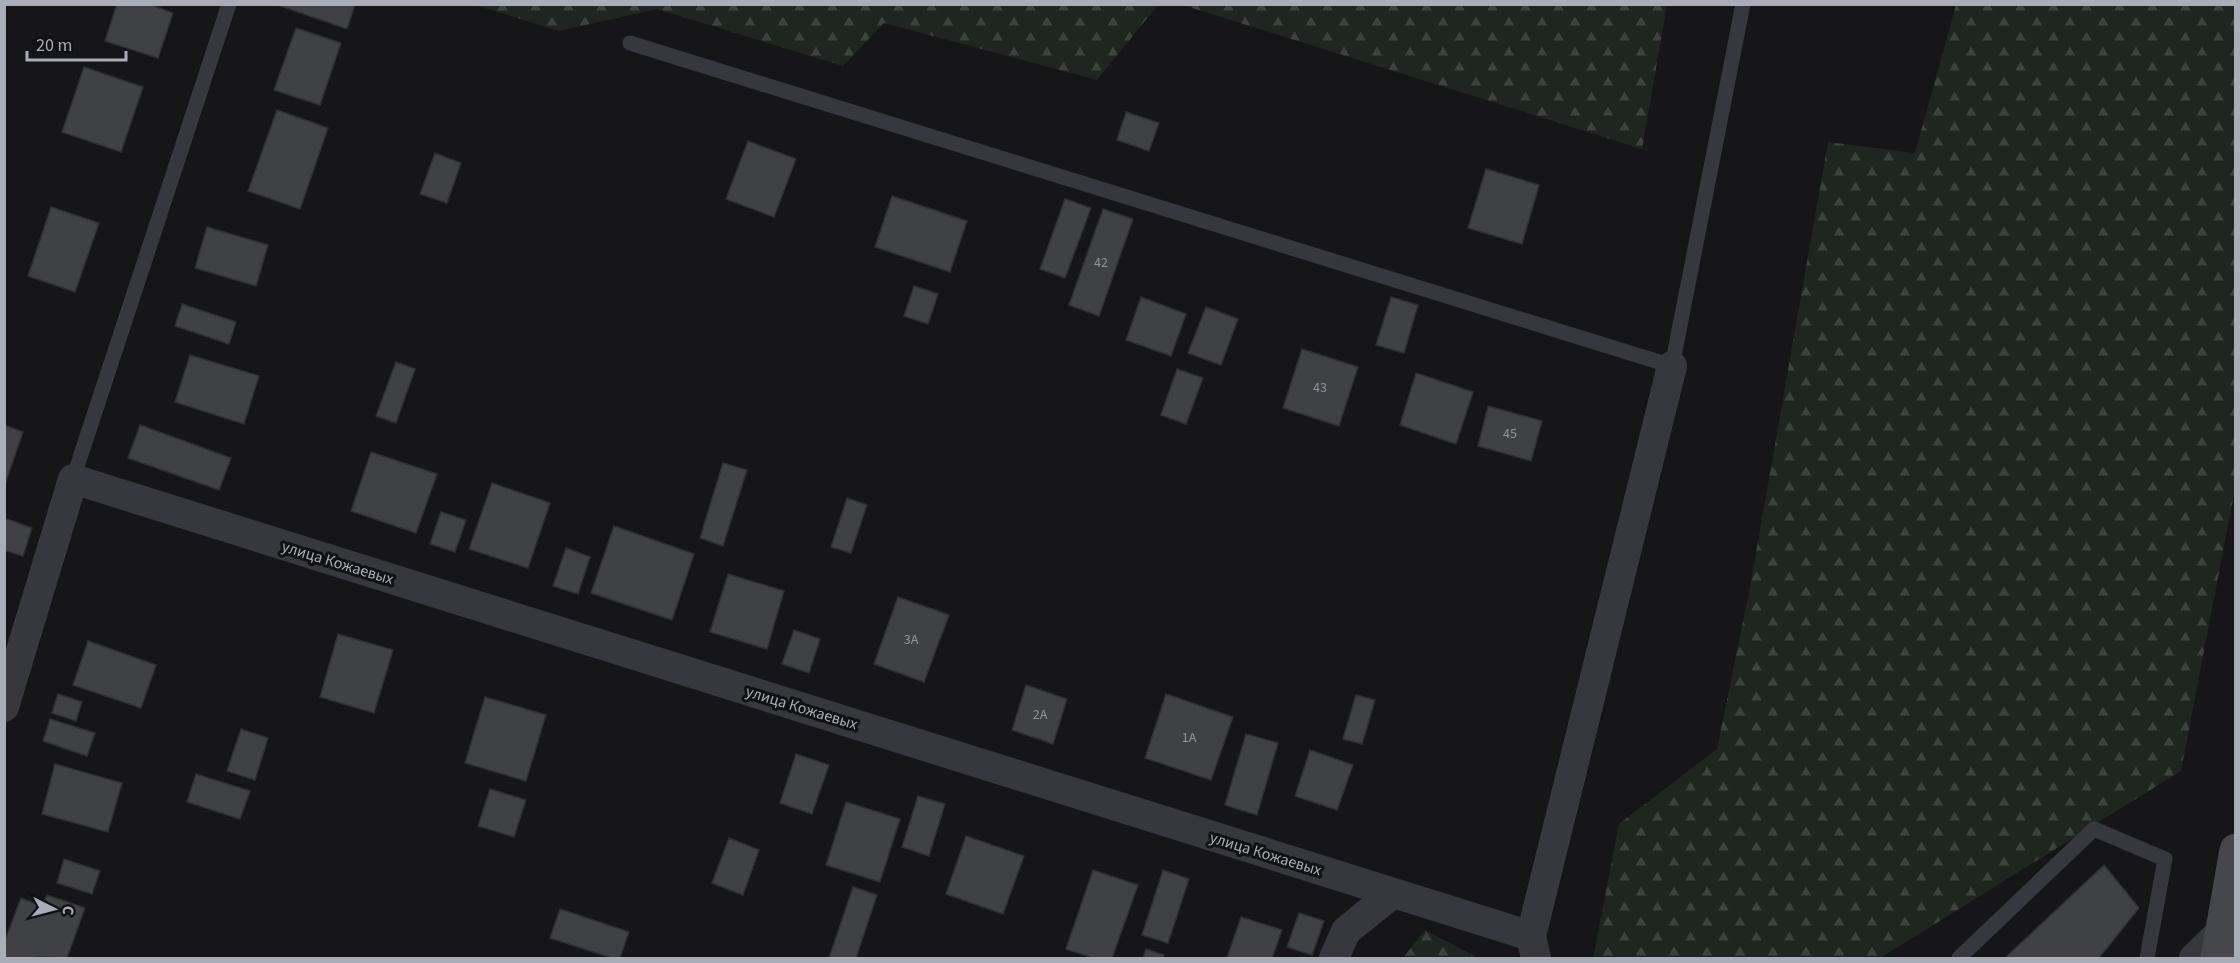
<svg xmlns="http://www.w3.org/2000/svg" width="2240" height="963" viewBox="0 0 2240 963" font-family="'Source Sans 3',sans-serif">
	<style>
		.forest { fill: url(#forest-firs) }
		.building { fill: #404145; stroke: #303034; stroke-width: 1.5 }
		.lines { fill: none; stroke-linecap: round; stroke-linejoin: round }
		.lane { stroke: #37383d; stroke-width: 15 }
		.street { stroke: #37383d; stroke-width: 30 }
		.secondary { stroke: #45474d; stroke-width: 33 }
		.labels { text-anchor: middle; stroke-width: 6; stroke-linejoin: round; paint-order: stroke }
		.number-label { font-size: 14px; fill: #8e929b }
		.street-label { font-size: 16px; fill: #a8adb8; stroke: #111113 }
	</style>
	<defs>
		<pattern id="forest-firs" width="22" height="20" patternUnits="userSpaceOnUse" patternTransform="scale(1.5)"><rect width="22" height="20" fill="#1e261f"/><path d="M5 1l3.5 6h-7zM16 11l3.5 6h-7z" fill="#3c433d"/></pattern>
	</defs>
	<rect width="100%" height="100%" fill="#161618"/>
	<path class="forest" d="M475,5h683l-61,75 -213,-57 -41,43 -186,-57 -98,22z
		M1183,5h484l-25,144z
		M1956,5h279v484l-54,282 -301,187h-287l26,-134 98,-75 33,-162 78,-445 87,11z
		M1425,930l53,28h-75z"/>
	<path class="building" d="M117,4h32l24,9 -15,45 -53,-17z
		M275,4h80l-8,25z
		M296,28l45,15 -21,62 -46,-15z
		M84,67l59,20 -22,65 -59,-20z
		M277,110l51,18 -28,81 -52,-18z
		M1126,112l33,11 -10,28 -32,-11z
		M748,141l48,18 -22,58 -48,-18z
		M435,153l26,10 -14,40 -27,-9z
		M1486,169l53,16 -17,59 -54,-16z
		M892,196l75,25 -17,51 -75,-25z
		M1065,199l26,9 -26,70 -25,-9z
		M51,207l48,16 -24,69 -47,-16z
		M1103,209l30,10 -34,97 -30,-11z
		M207,227l61,18 -12,41 -61,-18z
		M914,286l24,8 -10,30 -24,-8z
		M1141,297l45,17 -15,42 -45,-16z
		M1391,297l27,8 -14,48 -28,-8z
		M182,304l54,18 -7,22 -54,-18z
		M1206,307l32,12 -17,46 -33,-12z
		M1302,349l56,18 -19,59 -56,-18z
		M190,355l69,21 -15,48 -69,-22z
		M396,362l19,7 -19,54 -20,-7z
		M1177,369l26,9 -17,46 -25,-9z
		M1416,373l57,19 -17,52 -56,-19z
		M1488,406l54,15 -11,40 -53,-15z
		M4,425l19,7 -19,55z
		M140,425l91,33 -12,32 -91,-32z
		M371,452l66,22 -21,59 -65,-22z
		M723,463l24,7 -24,76 -23,-8z
		M492,483l58,20 -22,65 -59,-19z
		M847,498l20,7 -16,48 -20,-6z
		M441,512l25,8 -11,32 -25,-8z
		M4,518l28,10 -9,28 -19,-6z
		M614,526l80,28 -22,66 -81,-27z
		M566,548l24,9 -12,37 -25,-8z
		M728,574l56,17 -17,58 -57,-17z
		M898,597l51,18 -25,67 -50,-18z
		M794,630l26,9 -11,34 -27,-9z
		M338,634l55,16 -19,63 -54,-16z
		M88,641l68,24 -15,43 -68,-23z
		M1026,685l41,14 -14,45 -41,-14z
		M58,694l24,8 -6,19 -24,-8z
		M1166,694l67,23 -22,63 -66,-22z
		M1356,695l19,5 -13,44 -19,-5z
		M485,697l61,18 -20,66 -61,-18z
		M50,719l45,14 -8,23 -44,-15z
		M241,729l27,9 -13,42 -28,-9z
		M1246,734l32,9 -21,72 -32,-10z
		M1310,750l43,15 -16,45 -42,-14z
		M796,754l33,11 -17,49 -32,-11z
		M55,764l67,19 -14,49 -66,-18z
		M196,774l54,17 -10,28 -53,-17z
		M490,789l36,11 -12,37 -36,-11z
		M918,796l27,8 -16,52 -27,-9z
		M846,802l54,17 -20,63 -54,-17z
		M966,836l58,20 -21,58 -57,-20z
		M729,838l30,12 -16,45 -31,-12z
		M64,859l36,12 -8,23 -35,-11z
		M2104,865l35,43 -40,50h-94z
		M1093,870l45,15 -26,73h-19l-27,-9z
		M1163,870l26,9 -21,64 -26,-8z
		M853,887l24,8 -21,63h-27z
		M47,895l38,13 -18,50 -31,-1v1h-32v-15l17,-45 21,8z
		M560,909l69,23 -9,26h-8l-62,-20z
		M1299,913l25,8 -12,34 -25,-8z
		M1241,917l41,13 -10,28h-45z
		M1146,949l18,6 -1,3h-20z"/>
	<g class="lines">
		<path class="lane" d="M630,43l1042,323 71,-362
			M73,479l156,-475
			M1959,958l135,-129 71,30 -18,99"/>
		<path class="street" d="M4,707l69,-228 1458,457
			M1334,958l12,-27 47,-38
			M1536,958l-5,-22 141,-570
			M2194,958l27,-26"/>
		<path class="secondary" d="M2217,958l19,-108"/>
	</g>
	<g class="labels">
		<g class="number-label">
			<text x="1101" y="267">42</text>
			<text x="1320" y="392">43</text>
			<text x="1510" y="438">45</text>
			<text x="911" y="644">3А</text>
			<text x="1040" y="719">2А</text>
			<text x="1189" y="742">1А</text>
		</g>
		<g class="street-label">
			<text transform="translate(338 562) rotate(17)" y="6">улица Кожаевых</text>
			<text transform="translate(802 707) rotate(17)" y="6">улица Кожаевых</text>
			<text transform="translate(1266 853) rotate(17)" y="6">улица Кожаевых</text>
		</g>
	</g>
	<rect width="2240" height="963" fill="none" stroke="#a8adb8" stroke-width="12"/>
	<g transform="translate(54 909) rotate(96)" stroke="#111113" stroke-width="4.5" paint-order="stroke">
	<path d="M0-4.5L10 22L0 15L-10 22Z" fill="#a8adb8"/>
	<text y="-9" font-size="16" font-weight="bold" text-anchor="middle" fill="#a8adb8">С</text>
	</g>
	<path d="M27 51v9h99v-9" fill="none" stroke="#a8adb8" stroke-width="3"/>
	<text x="36" y="51" font-size="18" fill="#a8adb8" stroke="#111113" stroke-width="4.5" paint-order="stroke">20 m</text>
</svg>
